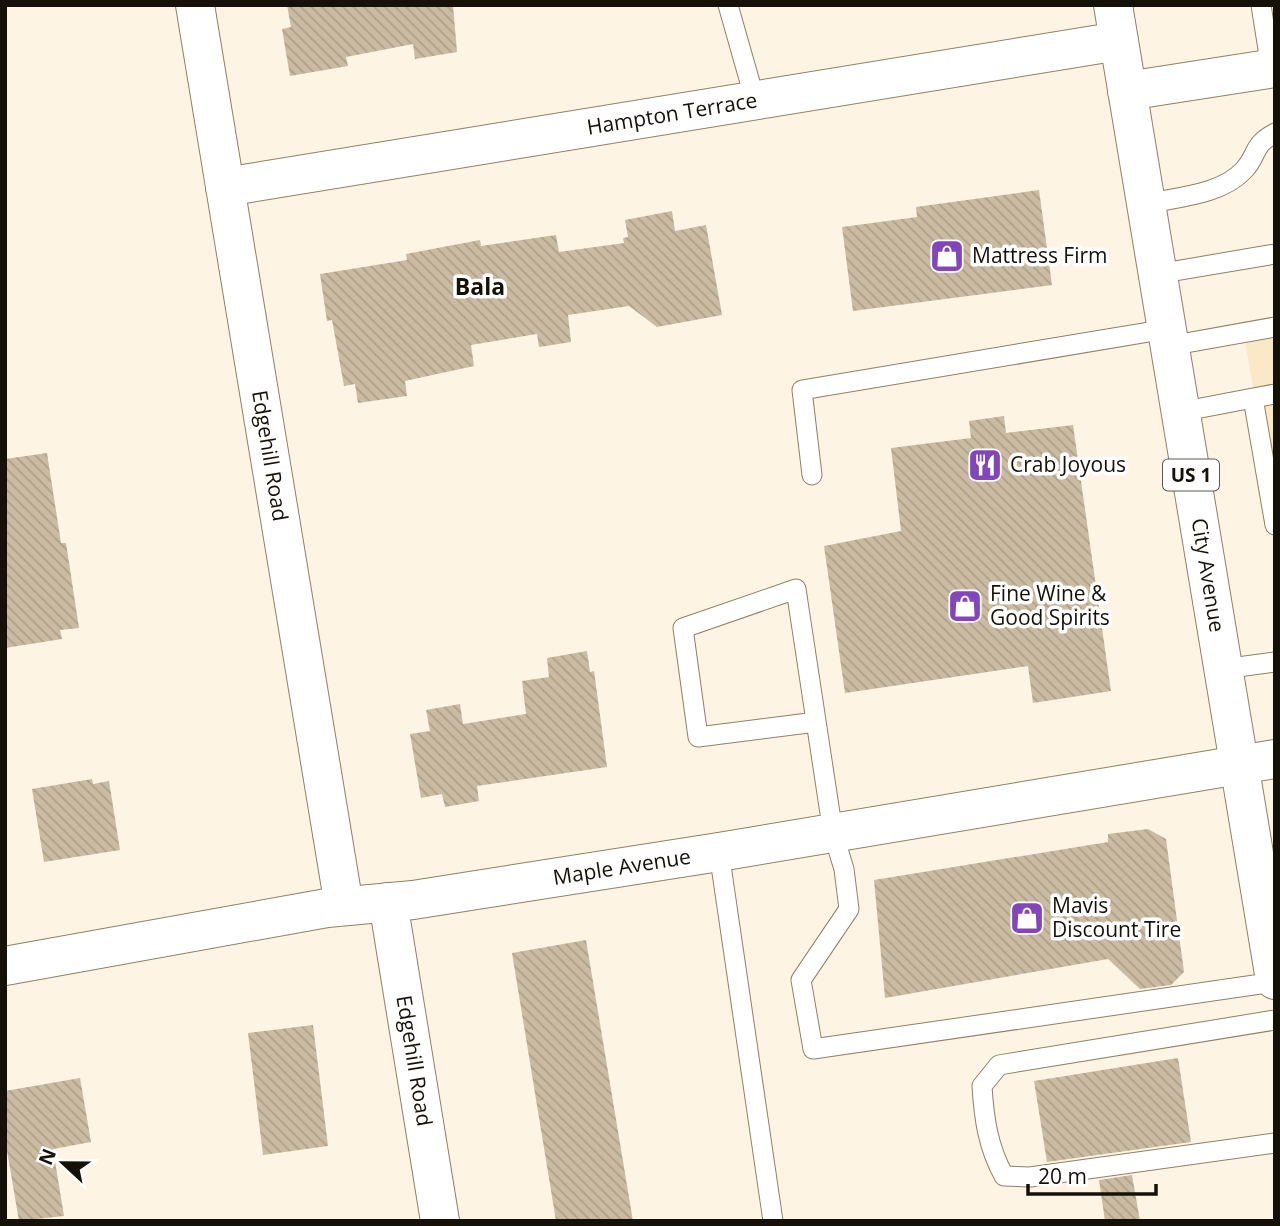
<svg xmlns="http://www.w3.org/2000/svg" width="1280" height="1226" viewBox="0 0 1280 1226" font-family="'Open Sans',sans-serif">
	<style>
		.built { fill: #fbe8c6 }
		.building { fill: url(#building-back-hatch) }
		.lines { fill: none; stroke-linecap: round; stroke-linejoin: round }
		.lane-casing { stroke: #8e8068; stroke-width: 21 }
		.street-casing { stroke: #8e8068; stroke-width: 40 }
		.highway-casing { stroke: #8e8068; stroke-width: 40 }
		.lane { stroke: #fff; stroke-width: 19 }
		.street { stroke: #fff; stroke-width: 38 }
		.highway { stroke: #fff; stroke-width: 38 }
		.labels { text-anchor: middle; stroke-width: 7; stroke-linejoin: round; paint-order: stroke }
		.shield { fill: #fff; stroke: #5c5852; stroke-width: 2 }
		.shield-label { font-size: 19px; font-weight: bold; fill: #161108 }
		.street-label { font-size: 21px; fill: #161108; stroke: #fff }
		.poi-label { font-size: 21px; fill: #161108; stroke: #fff; text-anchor: start }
		.neighbourhood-label { font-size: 23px; font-weight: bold; fill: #161108; stroke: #fff }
	</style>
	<defs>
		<pattern id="building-back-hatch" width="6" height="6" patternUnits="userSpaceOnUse" patternTransform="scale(1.75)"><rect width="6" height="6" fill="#cabba2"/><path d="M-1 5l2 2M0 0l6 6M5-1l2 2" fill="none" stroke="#ada08a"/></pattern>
	</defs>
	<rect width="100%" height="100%" fill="#fdf4e4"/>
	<path class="built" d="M1275,317v200l-33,-194z"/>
	<path class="building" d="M287,5h166l4,47 -42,7 -2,-15 -67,13 2,9 -58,10 -8,-47 9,-2z
		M1039,190l13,95 -199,26 -11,-84 75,-10 -1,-10z
		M672,211l3,20 31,-6 16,90 -65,12 -28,-21 -61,9 3,27 -32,5 -2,-13 -66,11 3,21 -69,15 2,15 -49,7 -3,-19 -11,2 -12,-66 -5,1 -7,-47 87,-14 -1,-6 74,-14 1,6 75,-11 3,17 65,-9 -1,-5 5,-1 -3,-17z
		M1004,416l2,17 67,-8 38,266 -78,12 -5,-37 -183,27 -21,-147 77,-15 -10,-83 80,-10 -2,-17z
		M47,453l14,90h5l13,85 -19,2 2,9 -57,9v-189z
		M587,651l3,21 4,-1 13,96 -130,19 2,15 -34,6 -3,-13 -21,4 -11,-64 20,-3 -4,-21 34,-6 3,20 63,-10 -4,-33 27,-4 -2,-19z
		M92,779l1,5 16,-3 11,69 -76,12 -12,-73z
		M1148,829l18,10 18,133 -13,13 -31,4 -32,-30 -223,39 -11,-118 234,-38v-8z
		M586,940l47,281h-77l-44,-268z
		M313,1025l15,121 -65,9 -15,-122z
		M1178,1058l13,84 -144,20 -13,-81z
		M80,1078l11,64 -38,7 11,67 -45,5 -14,-82v-48z
		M1132,1175l8,46h-35l-6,-41z"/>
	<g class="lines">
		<g class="lane-casing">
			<path id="lane" d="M728,5l27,95
				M1261,5l10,63
				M1146,204c31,-7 75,-9 98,-34 15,-16 7,-24 31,-37
				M1157,274l118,-20
				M1169,346l106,-19
				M1275,394l-22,4 22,127
				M1180,412l73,-14
				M812,475l-10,-85 365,-61
				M1223,669l52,-7
				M816,722l-118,15 -15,-109 113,-39 37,244 11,36 5,40 -48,71 12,69 462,-67
				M719,852l54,369
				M1275,1020l-276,45 -17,21c2,33 6,61 22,90l26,1 245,-34"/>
		</g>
		<g class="street-casing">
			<g id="street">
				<path id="s1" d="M195,5l149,901"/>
				<path d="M1127,91l148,-23"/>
				<path id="s2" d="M225,187l894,-146"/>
				<path id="s3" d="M388,902l52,319"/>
				<path id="s4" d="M5,966l322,-58 86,-8 306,-48 556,-93"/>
			</g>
		</g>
		<g class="highway-casing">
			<g id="highway">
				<path id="s5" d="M1113,5l162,975"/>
			</g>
		</g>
		<use href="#lane" class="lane"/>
		<use href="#street" class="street"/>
		<use href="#highway" class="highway"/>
	</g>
	<defs>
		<g id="shop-square" transform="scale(1.75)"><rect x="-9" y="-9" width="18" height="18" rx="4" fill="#8345ba" stroke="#fff"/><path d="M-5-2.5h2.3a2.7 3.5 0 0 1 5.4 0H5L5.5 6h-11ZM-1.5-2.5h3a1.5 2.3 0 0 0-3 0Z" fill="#fff"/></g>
		<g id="restaurant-square" transform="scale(1.75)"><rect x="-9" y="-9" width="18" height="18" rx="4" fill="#8345ba" stroke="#fff"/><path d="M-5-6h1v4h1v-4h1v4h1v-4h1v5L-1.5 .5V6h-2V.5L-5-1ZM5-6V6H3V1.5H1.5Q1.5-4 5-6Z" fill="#fff"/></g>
	</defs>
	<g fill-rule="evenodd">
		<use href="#shop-square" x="947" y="256"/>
		<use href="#restaurant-square" x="985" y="465"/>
		<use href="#shop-square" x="965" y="606"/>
		<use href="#shop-square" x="1027" y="918"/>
	</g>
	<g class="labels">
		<rect class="shield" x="1163" y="459.5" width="56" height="31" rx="5"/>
		<g class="shield-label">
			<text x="1191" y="482">US 1</text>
		</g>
		<g class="street-label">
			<text dy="7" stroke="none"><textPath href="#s2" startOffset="453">Hampton Terrace</textPath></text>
			<text dy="7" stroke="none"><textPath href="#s1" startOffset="457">Edgehill Road</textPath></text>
			<text dy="7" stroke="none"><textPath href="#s5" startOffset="578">City Avenue</textPath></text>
			<text dy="7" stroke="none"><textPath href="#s4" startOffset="625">Maple Avenue</textPath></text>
			<text dy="7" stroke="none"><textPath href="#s3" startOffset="161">Edgehill Road</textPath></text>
		</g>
		<g class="poi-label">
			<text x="972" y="263">Mattress Firm</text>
			<text x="1010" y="472">Crab Joyous</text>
			<text x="990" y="601">Fine Wine &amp;<tspan x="990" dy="24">Good Spirits</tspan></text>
			<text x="1052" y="913">Mavis<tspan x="1052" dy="24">Discount Tire</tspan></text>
		</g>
		<g class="neighbourhood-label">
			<text x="480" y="295">Bala</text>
		</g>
	</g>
	<rect width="1280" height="1226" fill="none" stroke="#161108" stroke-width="14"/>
	<g transform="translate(63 1163) rotate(292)" stroke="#ffffff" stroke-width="5" paint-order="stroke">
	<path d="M0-5L12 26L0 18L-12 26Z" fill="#161108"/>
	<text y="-10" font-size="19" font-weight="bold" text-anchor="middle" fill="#161108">N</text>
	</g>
	<path d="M1028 1184v10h128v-10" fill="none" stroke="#161108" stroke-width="3.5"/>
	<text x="1038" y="1184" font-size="21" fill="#161108" stroke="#ffffff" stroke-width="5" paint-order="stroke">20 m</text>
</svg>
